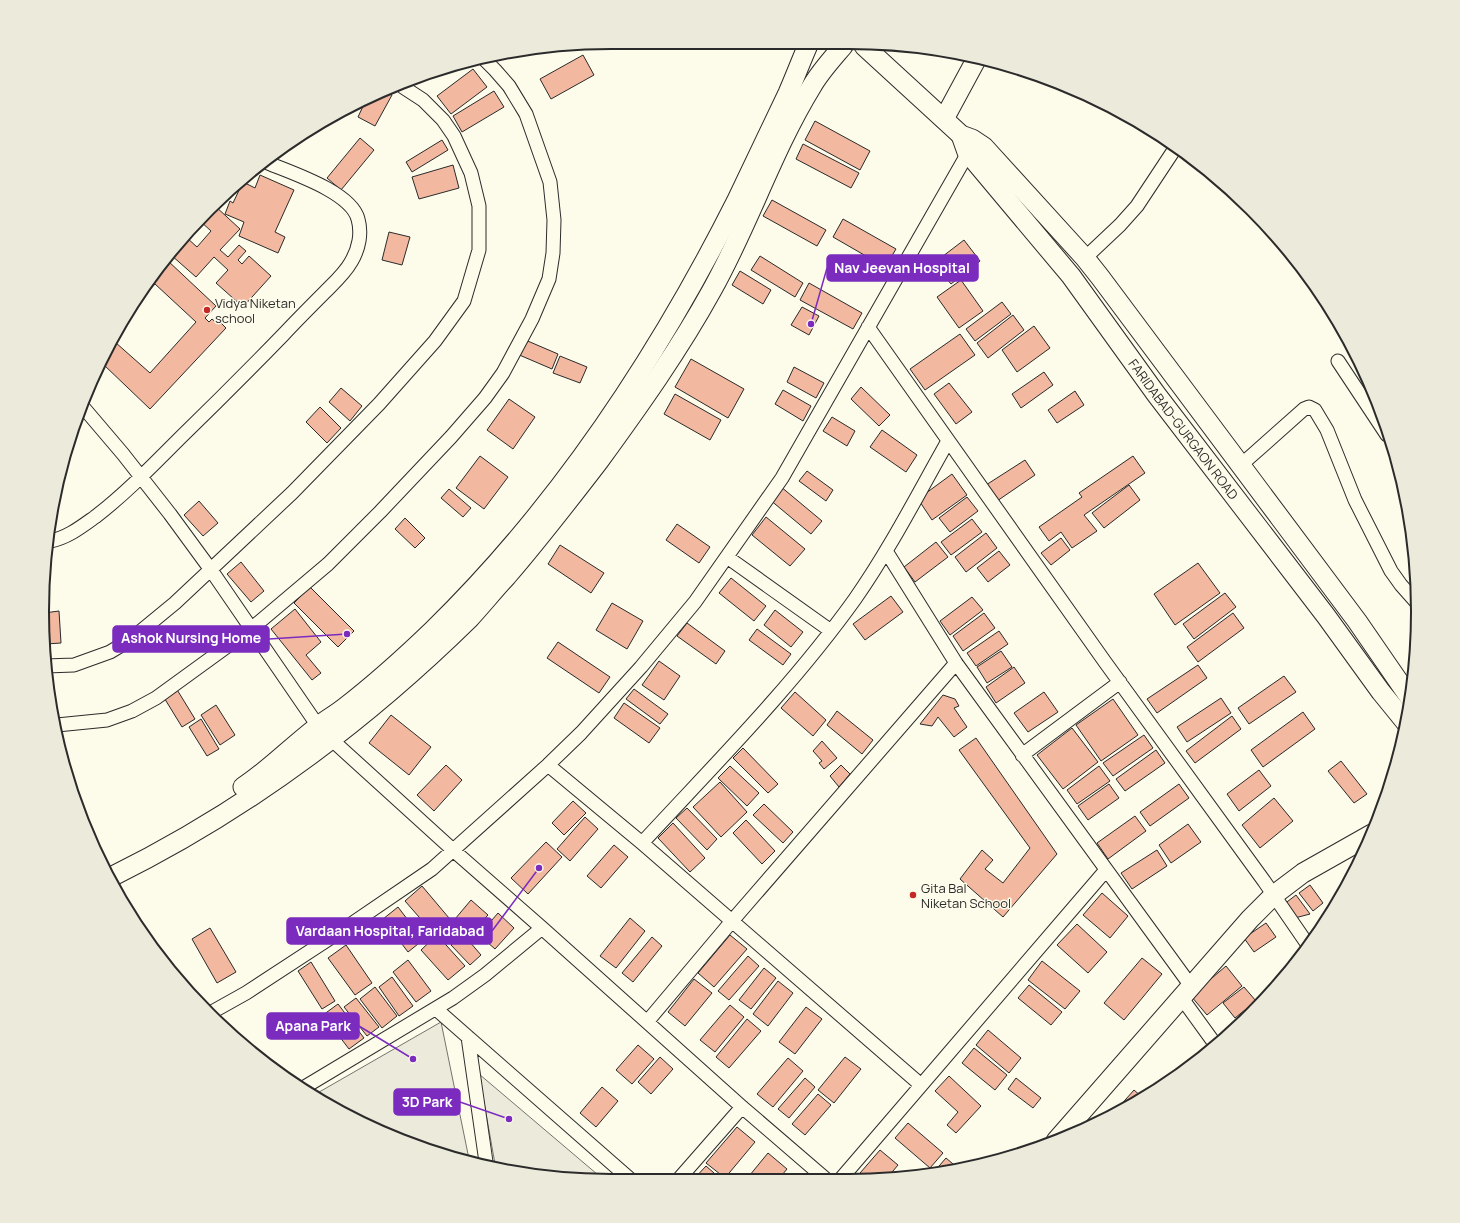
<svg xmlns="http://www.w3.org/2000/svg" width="1460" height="1223" viewBox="0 0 1460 1223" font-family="Manrope,sans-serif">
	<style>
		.green { fill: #ecebdb; stroke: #74746e }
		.building { fill: #f2b8a0; stroke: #2b2b2b }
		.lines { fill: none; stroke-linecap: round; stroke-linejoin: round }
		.street-casing { stroke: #2b2b2b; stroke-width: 15 }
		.secondary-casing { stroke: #2b2b2b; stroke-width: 21 }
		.street { stroke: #fdfbea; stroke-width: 13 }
		.secondary { stroke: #fdfbea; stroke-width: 19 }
		.poi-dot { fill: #c62828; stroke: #fdfbea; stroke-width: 1.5 }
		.labels { text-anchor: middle; stroke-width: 3; stroke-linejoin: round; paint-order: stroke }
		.poi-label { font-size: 13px; fill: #2b2b2b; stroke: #fdfbea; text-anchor: start }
		.street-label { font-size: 13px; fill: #2b2b2b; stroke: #fdfbea }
		.rim { fill: none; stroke: #2b2b2b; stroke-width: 2 }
		.leader { fill: none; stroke: #7b2cbf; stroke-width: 1.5 }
		.callout-dot { fill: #7b2cbf; stroke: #fdfbea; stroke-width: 1.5 }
		.callout { fill: #7b2cbf; stroke: #7b2cbf; stroke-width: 1.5 }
		.callout-label { font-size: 14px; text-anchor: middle; font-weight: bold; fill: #fff }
	</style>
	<rect width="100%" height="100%" fill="#fdfbea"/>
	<path class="green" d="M441,1022l28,137 -40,-8 -102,-46 -13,-10z
		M479,1074l125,106h-30l-79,-16z"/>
	<path class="building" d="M583,55l11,20 -43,24 -11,-20z
		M473,69l14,18 -36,27 -14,-18z
		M494,91l10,16 -42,25 -9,-16z
		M388,93l4,2 -17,31 -17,-9 7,-15z
		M815,121l55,30 -10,19 -55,-30z
		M360,138l14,12 -33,40 -14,-12z
		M442,140l6,10 -36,22 -6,-10z
		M803,144l56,29 -8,15 -55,-29z
		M453,165l6,23 -40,11 -7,-22z
		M260,175l34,15 -19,42 10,5 -7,16 -39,-17 5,-14 -19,-8 5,-13 3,2 9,-19 1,-2 12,6z
		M772,200l54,30 -9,16 -54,-30z
		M214,205l26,24 -20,21 8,7 11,-12 7,6 -8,9 4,4 7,-8 22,20 -28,31 -27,-24 12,-13 -14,-13 -18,20 -25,-22 15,-18 11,10 14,-16 -12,-11z
		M843,219l53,30 -11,18 -52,-30z
		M389,232l21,5 -8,28 -20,-5z
		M964,240l16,21 -29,23 -17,-21z
		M760,256l43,27 -8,14 -44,-27z
		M167,260l49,46 -11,12 4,4 3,-3 6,5 2,-2 6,6 -76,81 -46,-44 11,-23 35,31 46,-51 -41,-38 -25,27 8,-16z
		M740,271l31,19 -8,14 -31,-19z
		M961,280l22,31 -24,17 -22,-31z
		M809,283l53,30 -9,16 -53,-29z
		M1002,302l9,12 -36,27 -9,-12z
		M802,307l17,9 -10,19 -18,-10z
		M1013,315l11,15 -36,28 -11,-15z
		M1034,326l16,22 -33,24 -15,-22z
		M960,334l15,21 -50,35 -15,-21z
		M523,339l35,15 -6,15 -35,-15z
		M560,356l27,11 -7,16 -27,-10z
		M691,359l53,30 -16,29 -53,-31z
		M794,367l30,16 -8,15 -29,-16z
		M1044,372l9,13 -32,23 -9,-14z
		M949,383l23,29 -16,12 -22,-30z
		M861,387l29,28 -11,11 -28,-27z
		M341,388l21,18 -12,15 -21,-19z
		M783,390l28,16 -8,15 -28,-17z
		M1075,391l9,14 -27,18 -9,-13z
		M675,394l46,26 -11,20 -46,-26z
		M509,399l26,18 -22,32 -26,-19z
		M320,407l21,21 -14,15 -21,-21z
		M832,417l23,14 -8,15 -24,-15z
		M882,430l35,25 -11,17 -36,-25z
		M480,456l28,21 -24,32 -28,-21z
		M1133,456l12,17 -61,42 13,16 -25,17 -11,-16 -12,9 -10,-14 43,-30 -3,-4z
		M1025,460l10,15 -38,26 -11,-16z
		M807,471l26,19 -7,11 -27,-20z
		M952,474l15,21 -35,25 -14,-21z
		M1129,485l11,15 -36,28 -12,-15z
		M780,486l42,35 -11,13 -42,-35z
		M449,489l22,19 -8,9 -22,-19z
		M967,497l11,14 -28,21 -11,-14z
		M199,501l19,22 -15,13 -19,-21z
		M766,517l39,32 -15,17 -38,-31z
		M405,518l20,20 -10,10 -20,-19z
		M972,519l10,13 -31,23 -10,-13z
		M677,524l33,23 -11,16 -33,-23z
		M986,533l11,15 -31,24 -11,-15z
		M1061,538l9,12 -19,15 -10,-12z
		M936,542l12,15 -33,25 -11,-15z
		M560,545l44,28 -13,20 -43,-29z
		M999,551l11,14 -22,17 -11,-14z
		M241,562l23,29 -13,11 -24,-28z
		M1198,563l22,30 -45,32 -21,-31z
		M731,578l35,28 -12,15 -35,-28z
		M310,587l44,44 -16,16 -44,-44z
		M1225,593l11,14 -42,32 -11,-15z
		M891,596l12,16 -38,28 -12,-16z
		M972,597l11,13 -33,25 -10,-14z
		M612,603l31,18 -16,28 -31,-19z
		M295,609l26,33 -15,13 15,18 -9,7 -41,-51z
		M775,610l28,22 -12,15 -27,-22z
		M59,611l2,32 -15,1 -2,-31z
		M984,613l11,15 -32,23 -10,-15z
		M1233,613l11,15 -46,34 -11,-15z
		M687,623l38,28 -9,13 -39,-28z
		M757,629l34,25 -8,11 -34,-25z
		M999,631l9,13 -32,22 -9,-13z
		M558,642l52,35 -11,16 -52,-35z
		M1001,651l11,16 -25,16 -10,-16z
		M659,661l21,15 -16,24 -22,-15z
		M1198,665l9,13 -50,35 -10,-14z
		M1014,667l11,16 -29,20 -10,-16z
		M1284,676l12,16 -47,32 -11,-16z
		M176,688l19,31 -13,8 -19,-31z
		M634,689l34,25 -8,10 -34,-25z
		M795,692l31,28 -13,16 -32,-28z
		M1044,692l14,20 -30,20 -14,-19z
		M943,695l12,4 4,7 -5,2 13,19 -13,10 -16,-20 -6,9 -12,-2z
		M1221,698l10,15 -44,29 -10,-15z
		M1113,699l25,36 -37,26 -25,-36z
		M624,703l36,25 -11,15 -35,-25z
		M216,705l19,30 -15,10 -19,-30z
		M837,711l36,29 -11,14 -35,-29z
		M1303,712l12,17 -52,38 -12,-17z
		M391,715l40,32 -22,28 -40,-32z
		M1232,716l9,13 -46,34 -9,-12z
		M201,719l18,30 -12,7 -18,-29z
		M1072,728l26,34 -35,27 -26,-34z
		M1144,735l9,13 -40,28 -10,-13z
		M976,738l81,116 -54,63 -43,-38 22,-29 11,10 -8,9 18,14 27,-35 -71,-98z
		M822,741l15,17 -13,11 -5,-6 3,-2 -9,-10z
		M743,748l35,36 -10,9 -35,-35z
		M1156,750l9,13 -40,28 -9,-12z
		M1341,761l26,33 -13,9 -26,-32z
		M446,765l16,15 -28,31 -17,-16z
		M841,765l9,9 -11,13 -9,-11z
		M730,766l29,27 -12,13 -29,-28z
		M1099,766l11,15 -33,23 -10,-14z
		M1259,770l12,16 -32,25 -12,-17z
		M720,782l27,30 -26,25 -28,-30z
		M1109,784l10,14 -31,22 -10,-14z
		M1179,784l10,14 -39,28 -10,-14z
		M1274,798l19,23 -33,27 -18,-23z
		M573,801l13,12 -22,22 -12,-12z
		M764,804l29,28 -10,11 -30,-28z
		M687,808l30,31 -10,11 -31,-32z
		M1135,816l11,15 -38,28 -11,-16z
		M585,817l13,12 -28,32 -13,-12z
		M746,820l29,31 -13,13 -29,-31z
		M673,823l32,35 -15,14 -32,-34z
		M1188,824l13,18 -30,21 -12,-18z
		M546,842l16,15 -34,37 -17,-16z
		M614,845l14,12 -27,31 -14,-12z
		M1157,850l10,16 -35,23 -11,-16z
		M1310,885l13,18 -10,8 -14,-18z
		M422,886l27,32 -16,15 -28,-32z
		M1102,893l26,23 -18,22 -27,-23z
		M1296,895l14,19 -19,5 -8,-14z
		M471,900l17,15 -17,18 -16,-14z
		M398,907l25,33 -15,12 -25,-33z
		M498,913l16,15 -19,21 -16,-14z
		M630,918l15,13 -29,37 -16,-12z
		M1266,923l10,14 -22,15 -10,-14z
		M1077,924l30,28 -19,21 -31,-28z
		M210,928l26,44 -19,11 -25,-44z
		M463,934l18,21 -11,10 -19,-20z
		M437,935l28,31 -17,14 -27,-30z
		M730,935l17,14 -33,38 -16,-14z
		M652,937l10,9 -29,36 -11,-9z
		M346,945l26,38 -17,12 -27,-37z
		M748,956l11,10 -30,34 -11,-9z
		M1142,958l20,16 -38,46 -20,-17z
		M408,960l23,31 -15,11 -23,-30z
		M1042,961l38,30 -15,18 -37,-29z
		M311,962l24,39 -13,8 -24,-38z
		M1226,966l16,20 -35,29 -16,-19z
		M764,968l12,10 -25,31 -12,-9z
		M392,977l21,29 -14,10 -20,-29z
		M694,979l18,14 -27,33 -17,-14z
		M778,981l15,12 -25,33 -15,-12z
		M1029,985l33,27 -11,13 -33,-27z
		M375,987l22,29 -15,12 -22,-29z
		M1244,987l12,14 -21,17 -12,-15z
		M356,998l23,29 -12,9 -23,-29z
		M338,1004l26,34 -15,11 -26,-34z
		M730,1005l14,12 -29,35 -15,-12z
		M806,1007l16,12 -27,35 -16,-12z
		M747,1019l14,12 -32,37 -13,-11z
		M988,1030l33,28 -12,15 -33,-28z
		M638,1045l16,14 -22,25 -16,-14z
		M974,1048l33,27 -12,15 -33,-27z
		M660,1057l13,12 -22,25 -13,-12z
		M845,1057l16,12 -27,34 -16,-13z
		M788,1058l15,13 -30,36 -16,-13z
		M949,1076l32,30 -25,27 -9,-8 11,-13 -23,-21z
		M805,1078l10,9 -26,31 -11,-9z
		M1016,1078l25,20 -8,10 -25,-19z
		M602,1087l16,14 -22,26 -16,-14z
		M1134,1090l8,7 -22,12 -2,-1z
		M818,1094l13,11 -26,30 -13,-11z
		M908,1123l35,30 -13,15 -35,-30z
		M737,1127l18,15 -30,36 -19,-15z
		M880,1150l18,15 -10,12 -34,3z
		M768,1153l19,16 -10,12h-32z
		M946,1158l14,12 -27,3z
		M706,1166l16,14h-29z"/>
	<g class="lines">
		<g class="street-casing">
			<path id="street" d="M1085,258l35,-33 17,-19 39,-59
				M868,327l237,335 159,219 44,64
				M1338,361l49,74
				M83,407l40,47 47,60 41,56 107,156 14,14 121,110 89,78 200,179 86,74
				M1241,465l63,-56 5,-2 6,3 12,20 28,70 36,71 10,14 16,18
				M50,541c17,-3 31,-14 45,-24 30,-23 57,-51 84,-78 35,-34 70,-69 104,-104 14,-15 28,-29 42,-43 9,-9 20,-19 26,-30 8,-13 11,-29 7,-43 -7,-27 -66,-46 -90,-56
				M886,551l70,112 235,323
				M727,557l104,74
				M46,666l28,-1 36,-13 20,-12 45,-37 117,-110 87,-89 56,-63 29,-40 15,-51v-44l-8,-33 -17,-37 -11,-16 -20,-20 -20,-13
				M57,725l50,-5 25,-9 24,-13 95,-69 77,-65 52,-52 71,-75 34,-39 18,-25 29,-54 17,-40 4,-26 1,-33 -4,-38 -24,-68 -17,-28 -14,-16 -11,-11
				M1022,755l98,-73
				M548,765l94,78 279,242
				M642,843c73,-79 150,-156 213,-244 35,-50 63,-105 93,-158
				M1181,997l34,47
				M436,1009l195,171
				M212,1012l34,-19 101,-66 85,-58 116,-104 33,-32 60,-66 54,-65 87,-124 190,-332
				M647,1022l85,-101 224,-258
				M468,1037l18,125
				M303,1088l150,-90 32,-23 57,-47
				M678,1180l64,-73
				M839,1181l267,-311"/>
		</g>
		<g class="secondary-casing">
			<g id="secondary">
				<path d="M864,46l97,89 11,4 12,8 101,111 15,19 257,344 53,77"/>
				<path d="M944,119l33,-61"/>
				<path id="s1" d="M961,135l6,17 104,124 85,118 170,222 55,76 26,32"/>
				<path d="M243,787c26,-17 49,-41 74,-60 9,-7 18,-12 27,-19 31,-24 61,-51 89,-78 126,-123 225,-273 304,-430 17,-35 34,-71 51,-107 7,-16 13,-32 20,-48"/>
				<path d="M111,877c132,-65 253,-155 358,-258 13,-14 25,-29 38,-43 32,-37 62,-76 92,-115 40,-55 80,-111 113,-171 37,-66 60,-139 100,-204 8,-14 20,-27 31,-40"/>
				<path d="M1056,1141l194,-222 24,-24 29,-22 69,-39"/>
			</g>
		</g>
		<use href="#street" class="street"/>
		<use href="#secondary" class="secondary"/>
	</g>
	<g class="poi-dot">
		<circle cx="207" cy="310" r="4"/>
		<circle cx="913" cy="895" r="4"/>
	</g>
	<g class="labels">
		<g class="poi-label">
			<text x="215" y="308">Vidya Niketan<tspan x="215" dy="15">school</tspan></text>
			<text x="921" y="893">Gita Bal<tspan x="921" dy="15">Niketan School</tspan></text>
		</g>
		<g class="street-label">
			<text dy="5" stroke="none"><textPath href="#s1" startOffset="370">FARIDABAD-GURGAON ROAD</textPath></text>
		</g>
	</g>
	<path d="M0 0H1460V1223H0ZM611 49H849A562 562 0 0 1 1411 611V612A562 562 0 0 1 849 1174H611A562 562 0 0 1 49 612V611A562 562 0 0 1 611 49Z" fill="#eceadb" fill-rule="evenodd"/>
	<path class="rim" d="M611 49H849A562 562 0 0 1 1411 611V612A562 562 0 0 1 849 1174H611A562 562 0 0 1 49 612V611A562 562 0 0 1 611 49Z"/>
	<path class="leader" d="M811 324L827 268M347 634L269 639M539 868L492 931M413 1059L359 1026M509 1119L460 1102"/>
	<g class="callout-dot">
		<circle cx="811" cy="324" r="4"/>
		<circle cx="347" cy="634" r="4"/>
		<circle cx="539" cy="868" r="4"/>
		<circle cx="413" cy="1059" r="4"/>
		<circle cx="509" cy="1119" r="4"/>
	</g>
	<g class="callout">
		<rect x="827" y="255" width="151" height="26" rx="4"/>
		<rect x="113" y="626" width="156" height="26" rx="4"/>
		<rect x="287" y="918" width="205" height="26" rx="4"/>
		<rect x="267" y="1013" width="92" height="26" rx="4"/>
		<rect x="394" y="1089" width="66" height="26" rx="4"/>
	</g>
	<g class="callout-label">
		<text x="902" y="273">Nav Jeevan Hospital</text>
		<text x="191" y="643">Ashok Nursing Home</text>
		<text x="390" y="936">Vardaan Hospital, Faridabad</text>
		<text x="313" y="1031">Apana Park</text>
		<text x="427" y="1107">3D Park</text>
	</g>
</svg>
